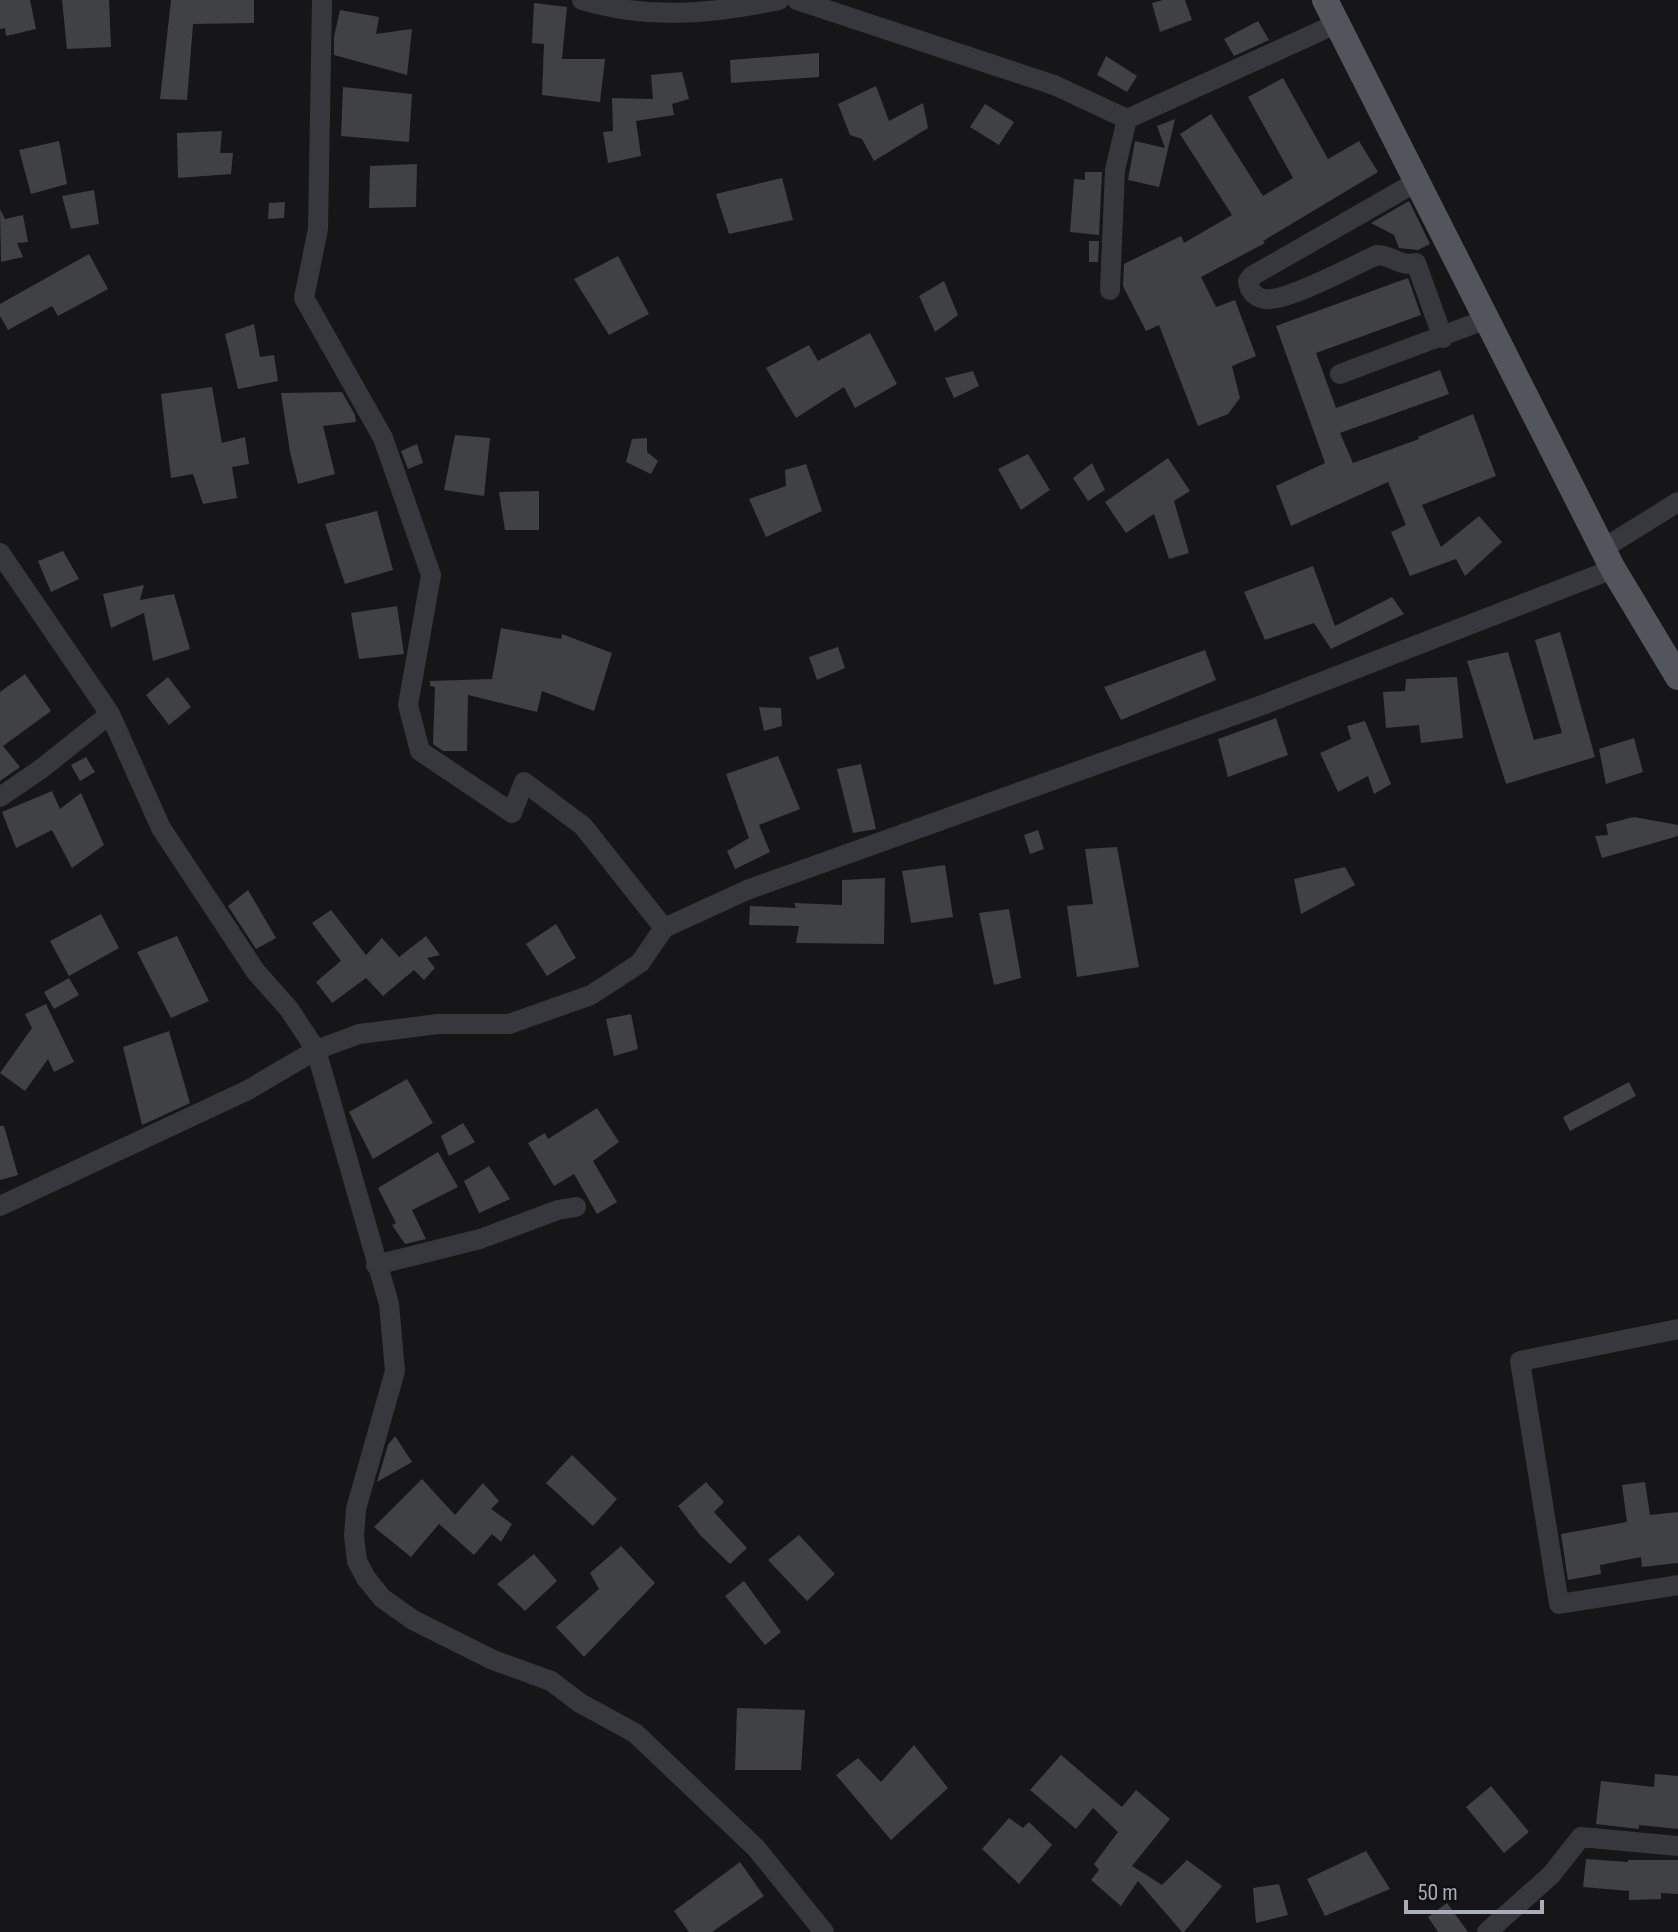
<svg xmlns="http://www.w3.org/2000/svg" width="1678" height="1932" viewBox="0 0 1678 1932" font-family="'Sofia Sans Condensed',sans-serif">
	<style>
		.building { fill: #404145 }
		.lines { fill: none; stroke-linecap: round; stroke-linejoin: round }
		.minor { stroke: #37383d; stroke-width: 20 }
		.major { stroke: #53555c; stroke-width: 26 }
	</style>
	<rect width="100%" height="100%" fill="#161618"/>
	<path class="building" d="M0,0h30l6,29 -30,7 -1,-8 -5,1z
		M62,0h47l2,47 -44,2z
		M171,0h83v23l-61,1 -6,76 -27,-1z
		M1163,0h22l7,20 -32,12 -8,-29z
		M534,3l33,4 -5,52h43l-5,43 -58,-7 2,-51 -12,-1z
		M340,10l39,7 -3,17 36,-5 -5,46 -73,-20v-18z
		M1258,21l11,19 -35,16 -10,-17z
		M819,53v24l-88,6 -1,-23z
		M1106,56l31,20 -10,16 -30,-17z
		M682,72l7,27 -17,5 2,11 -38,6 5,35 -33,7 -5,-31 10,-1 -1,-33 41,1 -2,-24z
		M1283,78l45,81 31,-18 19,31 -115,69 2,2 -64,34 15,30 19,-7 21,56 -24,10 8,32 -12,16 -30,12 -39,-101 -13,6 -23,-45 1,-22 57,-28 3,7 48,-28 -52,-81 31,-20 52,82 30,-18 -45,-81z
		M876,86l13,35 34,-18 5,25 -54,33 -12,-22 -12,-4 -12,-31z
		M343,87l69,7 -3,48 -68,-6z
		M985,104l29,18 -15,23 -29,-18z
		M1175,119l-16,68 -31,-7 7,-39 30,7 -8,-22z
		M222,131l-2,22h13l-2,21 -53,4 -1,-45z
		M59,141l8,43 -36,10 -12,-44z
		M417,164l-1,43 -47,1 1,-42z
		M1085,172h17l-3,63 -29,-3 4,-53 11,1z
		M782,178l11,42 -64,14 -13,-40z
		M94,190l5,34 -28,5 -9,-33z
		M1409,201l21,43 -12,6 -19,-2 -5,-13 -23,-12z
		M285,202l-1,16 -16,1 1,-16z
		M0,209l5,10 18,-4 5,27 -11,1 6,14 -22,5z
		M1089,241h10l-1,21h-9z
		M89,254l19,35 -50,27 -6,-10 -44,24 -8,-14v-12z
		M618,256l31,58 -40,21 -35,-56z
		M1408,278l13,37 -105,38 20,55 104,-38 9,24 -109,39 13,30 66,-24 -1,-2 55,-23 23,62 -74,29 19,42 38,-31 23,26 -37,34 -9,-17 -46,17 -19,-44 15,-7 -18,-43 -97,44 -15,-40 49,-23 -49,-137z
		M944,281l14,34 -23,17 -16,-36z
		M254,324l6,33 14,-2 4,26 -40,8 -13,-55z
		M870,333l27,51 -42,24 -11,-21 -48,31 -30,-50 43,-23 9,16z
		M973,371l6,15 -25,12 -9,-20z
		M212,387l10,56 23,-6 4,27 -17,3 5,31 -34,6 -10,-30 -22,4 -10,-84z
		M342,392l13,23 1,7 -33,4 12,48 -37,10 -8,-32 -9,-59z
		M455,435l35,3 -6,58 -40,-6z
		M647,438v14l11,9 -7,13 -25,-12 6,-23z
		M417,444l6,19 -15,6 -7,-18z
		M1028,454l22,36 -29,20 -23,-41z
		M1168,458l22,33 -16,10 15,52 -20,6 -15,-45 -28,19 -21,-31z
		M1092,463l13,27 -17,11 -15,-23z
		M806,464l16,47 -56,26 -17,-38 37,-13 -1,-16z
		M539,491v39h-34l-6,-38z
		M377,511l16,59 -48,14 -20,-60z
		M63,551l16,28 -28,13 -13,-31z
		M1313,566l22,60 57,-29 12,17 -73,35 -17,-26 -49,17 -21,-48z
		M144,585l-4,15 34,-6 16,55 -37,12 -9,-48 -33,15 -8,-34z
		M397,606l7,48 -45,5 -8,-46z
		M501,628l60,11 1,-5 50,19 -18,58 -52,-20 -5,21 -69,-17 -1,56h-24l-10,-7 2,-57 -5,-1v-5l62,-2z
		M1560,632l35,125 -89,27 -39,-123 41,-9 26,88 28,-7 -27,-93z
		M838,647l7,21 -28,12 -8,-23z
		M1205,650l11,30 -95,40 -17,-33z
		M25,674l26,37 -48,35 17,21 -20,14v-89z
		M168,677l23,30 -22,18 -23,-30z
		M1457,677l6,61 -42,5 -2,-18 -33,3 -3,-36 22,-1 1,-12z
		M759,707l22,1 1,18 -18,5z
		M1276,718l12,37 -60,22 -10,-38z
		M1365,721l26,63 -17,10 -6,-18 -30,16 -18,-39 31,-14 -4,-13z
		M1634,738l9,34 -37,12 -7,-35z
		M778,756l22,53 -41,16 11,27 -35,17 -8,-18 22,-13 -23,-64z
		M86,757l9,15 -15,9 -9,-16z
		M861,764l15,65 -23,4 -16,-64z
		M52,791l8,18 21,-16 23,52 -32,23 -20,-38 -36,18 -14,-36z
		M1634,817l44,8v11l-76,22 -7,-22 13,-1 -2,-11z
		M1038,830l6,19 -14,5 -6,-19z
		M1117,847l22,120 -62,10 -10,-71 26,-2 -8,-55z
		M945,865l8,52 -42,6 -9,-52z
		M1345,867l10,18 -54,29 -7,-35z
		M885,878l-1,66 -88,-1 3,-17 -50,-1 1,-19 46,2 -2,-5 48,2v-25z
		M248,890l28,48 -20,11 -28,-43z
		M1009,909l12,69 -27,7 -15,-72z
		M331,910l35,45 16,-17 17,19 27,-21 14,19 -13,3 8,10 -11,12 -10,-10 -31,26 -17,-18 -34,25 -16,-21 25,-21 -29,-38z
		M101,914l18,34 -50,28 -19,-35z
		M556,924l20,34 -29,18 -21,-32z
		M177,936l32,65 -38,17 -34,-66z
		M69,978l10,17 -25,14 -10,-17z
		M46,1004l28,58 -20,10 -6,-13 -23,32 -25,-18 32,-45 -7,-14z
		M631,1014l7,35 -24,7 -8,-37z
		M169,1031l21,72 -48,22 -19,-78z
		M407,1079l26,44 -60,36 -24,-47z
		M1629,1082l7,14 -66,35 -7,-14z
		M597,1108l22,34 -26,19 24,41 -20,12 -23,-40 -20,12 -26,-43 17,-10 3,6z
		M463,1123l12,19 -26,14 -8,-20z
		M0,1126h4l14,49 -18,5z
		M438,1152l20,35 -46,23 14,29 -21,5 -13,-19 4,-2 -18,-35z
		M489,1166l21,33 -31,14 -15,-32z
		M395,1436l17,26 -35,20 11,-37z
		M572,1455l45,44 -24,27 -47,-43z
		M422,1479l33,36 28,-32 16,18 -8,8 21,15 -11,18 -9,-8 -18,21 -35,-31 -28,33 -37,-30z
		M706,1482l18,20 -10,10 33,36 -17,16 -30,-29 -22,-29z
		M1645,1482l5,33 28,-3v51l-36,4 -1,-10 -41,8 1,9 -33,6 -7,-46 66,-12 -5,-37z
		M799,1535l36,39 -28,27 -39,-41z
		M621,1546l34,37 -71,74 -28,-30 43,-38 -9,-16z
		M534,1554l23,27 -32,30 -28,-27z
		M744,1581l37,51 -16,13 -40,-49z
		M737,1708l68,2 -4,60h-66z
		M914,1745l34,43 -57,52 -55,-65 22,-17 23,24z
		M1061,1755l61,52 14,-17 34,29 -38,47 30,19 25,-25 35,26 -38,46h-2l-44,-51 -17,25 -30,-26 8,-10 -5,-6 24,-32 -25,-24 -17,21 -46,-39z
		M1655,1774l23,2v53l-39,-4v4l-43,-5 5,-43 53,6z
		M1491,1786l38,46 -25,21 -38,-46z
		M1009,1818l14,10 6,-6 23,23 -33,39 -37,-35z
		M1366,1851l24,38 -65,27 -18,-37z
		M1586,1859l42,3v-2h50v34l-17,-1v6l-32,1v-9l-46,-4z
		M740,1862l24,34 -52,36h-23l-15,-21z
		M1279,1884l9,31 -32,8 -3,-35z
		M1447,1903l21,29h-30l-10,-15z"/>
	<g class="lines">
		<path class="minor" d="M322,0l-4,229 -14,69 79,140 48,137 -23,130 12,46 92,62 12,-31 59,44 81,102
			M582,0c66,20 131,14 197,0
			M797,0l257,85 73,34 211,-96
			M1418,181l-166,95 -4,5c1,9 6,16 16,18 21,4 90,-34 113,-44 15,0 23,12 39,8l27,75
			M1110,290l5,-120 12,-51
			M1340,374l147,-55
			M1604,548l74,-46
			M0,553l110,161 51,114 95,144 33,37 27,41 43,-16 79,-10h71l82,-29 49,-32 24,-35 83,-38 518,-186 348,-135
			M0,797l41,-28 69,-55
			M0,1206l248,-116 68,-40 73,254 6,67 -39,138 -2,27 3,25 9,17 16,20 31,22 80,40 58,21 29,22 55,30 121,115 68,84
			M376,1265l104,-26 78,-29 18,-3
			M1678,1329l-158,32 39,243 119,-19
			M1487,1932l64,-57 30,-38 97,9"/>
		<path class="major" d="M1325,0l288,569 65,108"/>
	</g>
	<path d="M1406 1900v12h136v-12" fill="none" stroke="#a8adb8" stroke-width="4"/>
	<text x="1418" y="1900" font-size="24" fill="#a8adb8" stroke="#111113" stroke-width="6" paint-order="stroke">50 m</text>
</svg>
